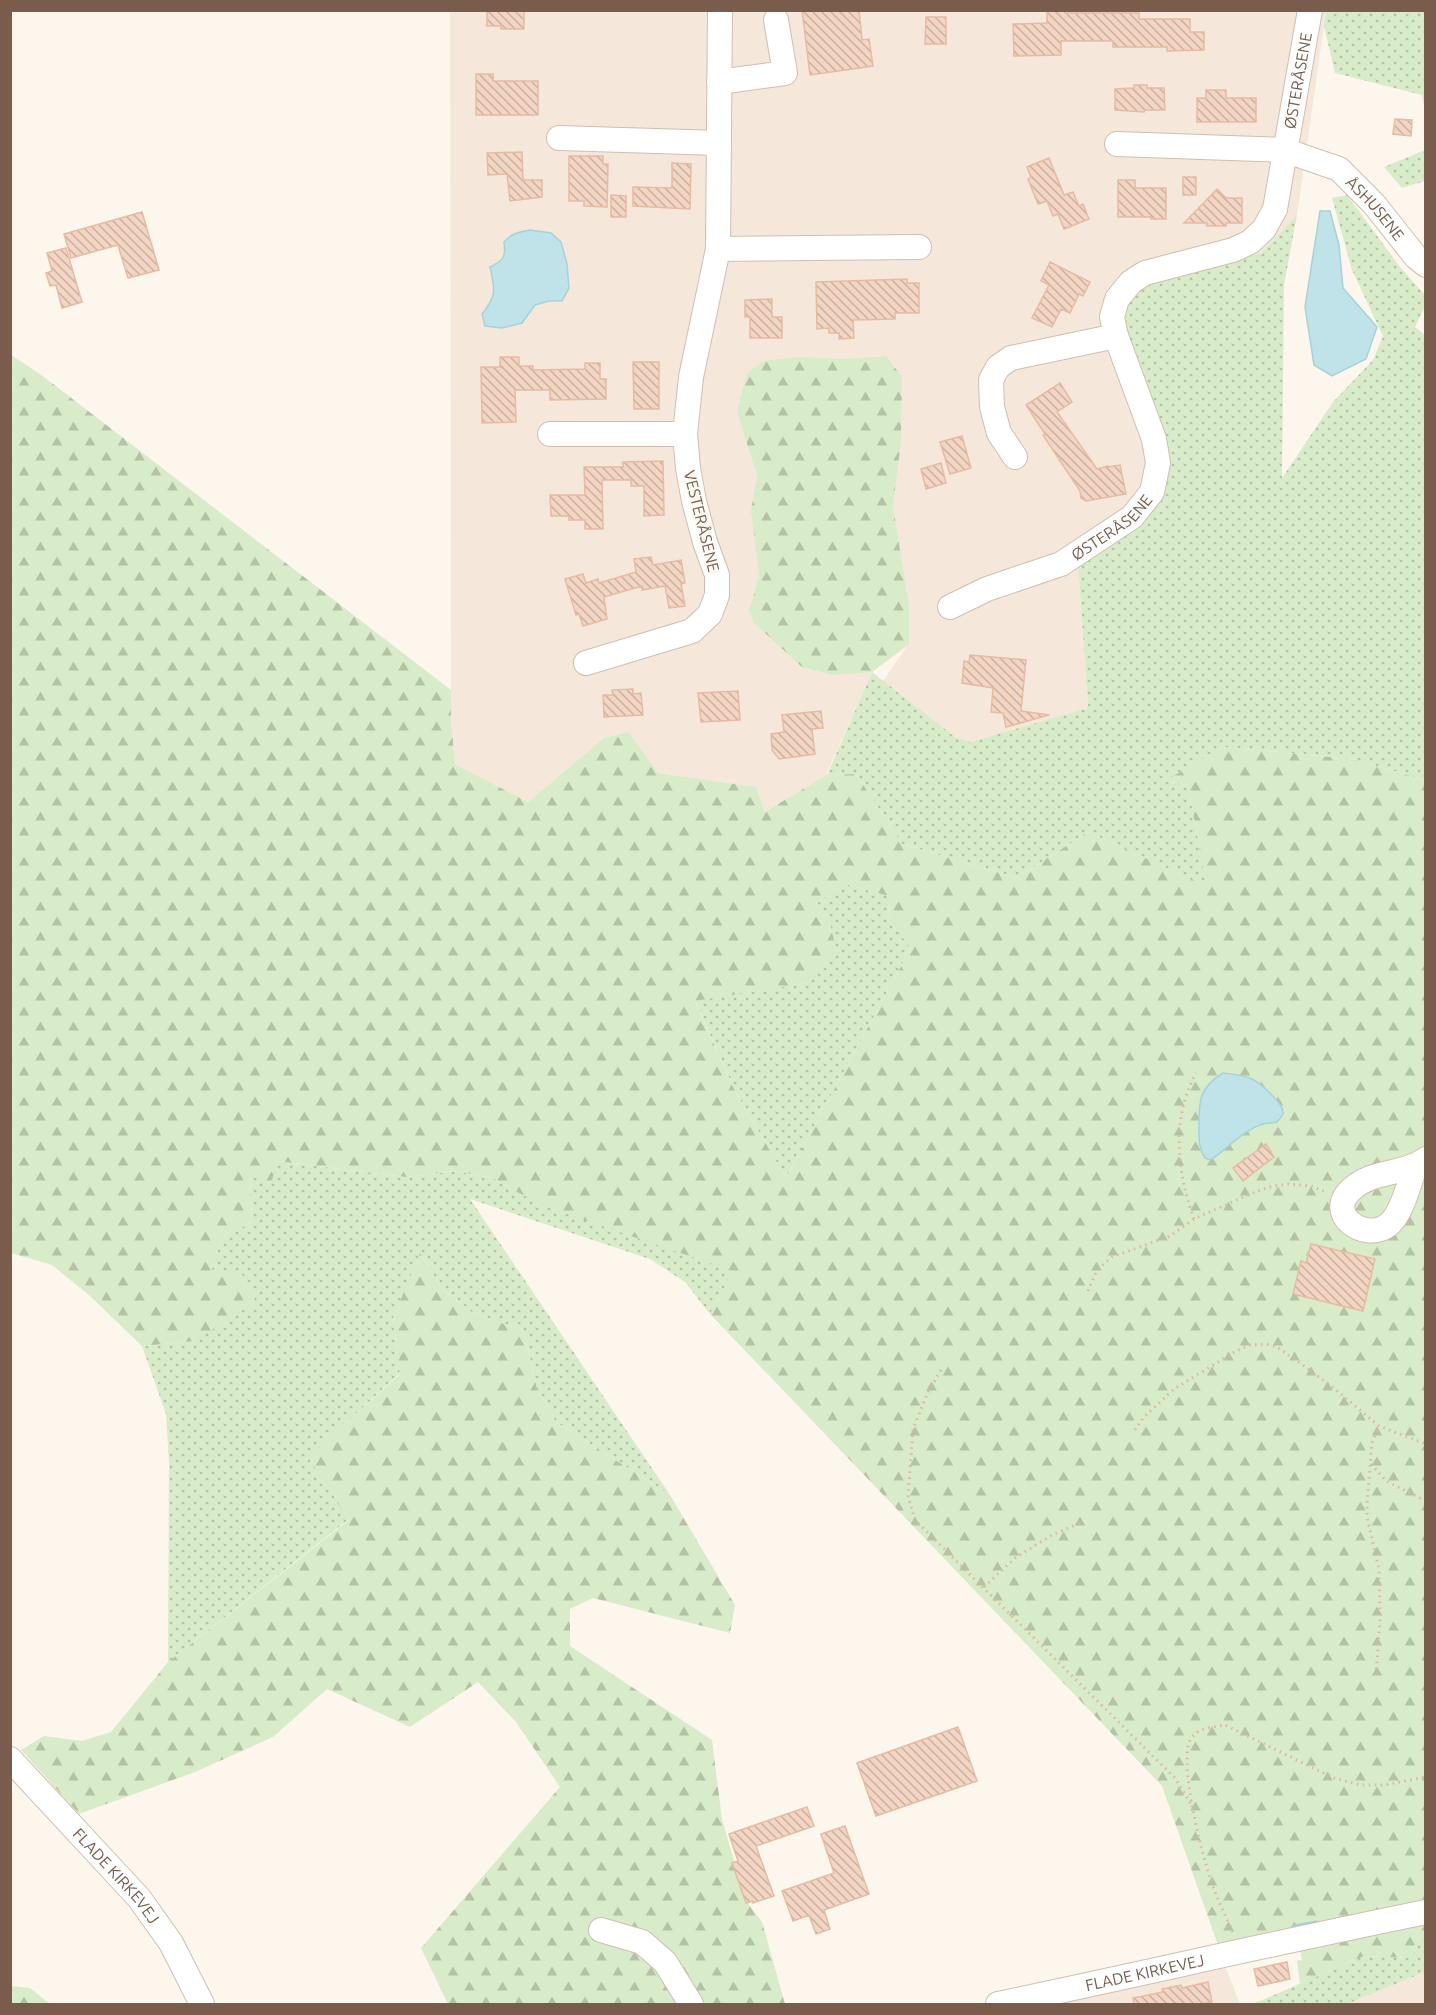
<svg xmlns="http://www.w3.org/2000/svg" width="1436" height="2015" viewBox="0 0 1436 2015" font-family="Ubuntu,sans-serif">
	<style>
		.residential { fill: #f5e8da }
		.grass { fill: url(#grass-dots) }
		.forest { fill: url(#forest-firs); fill-rule: evenodd }
		.water { fill: #bfe3e8; stroke: #a5d3da; stroke-width: 1.5 }
		.lines { fill: none; stroke-linecap: round; stroke-linejoin: round }
		.stream { stroke: #a5d3da; stroke-width: 5 }
		.building { fill: url(#building-back-hatch); stroke: #e6bba3; stroke-width: 1.5 }
		.minor-casing { stroke: #d1beb0; stroke-width: 26 }
		.path { stroke: #d9b8a5; stroke-width: 3; stroke-dasharray: 1.5 4.5; stroke-linecap: butt }
		.minor { stroke: #fff; stroke-width: 24 }
		.labels { text-anchor: middle; stroke-width: 4.5; stroke-linejoin: round; paint-order: stroke }
		.street-label { font-size: 16px; fill: #7a5c4d; stroke: #fffaf3 }
	</style>
	<defs>
		<pattern id="grass-dots" width="8" height="8" patternUnits="userSpaceOnUse" patternTransform="scale(1.5)"><rect width="8" height="8" fill="#d8ecc9"/><path d="M2 2h.1M6 6h.1" fill="none" stroke="#b4c2a5" stroke-width="1.8" stroke-linecap="round"/></pattern>
		<pattern id="forest-firs" width="22" height="20" patternUnits="userSpaceOnUse" patternTransform="scale(1.5)"><rect width="22" height="20" fill="#d8ecc9"/><path d="M5 1l3.5 6h-7zM16 11l3.5 6h-7z" fill="#b4c2a5"/></pattern>
		<pattern id="building-back-hatch" width="6" height="6" patternUnits="userSpaceOnUse" patternTransform="scale(1.5)"><rect width="6" height="6" fill="#f3d5c3"/><path d="M-1 5l2 2M0 0l6 6M5-1l2 2" fill="none" stroke="#cab0a1"/></pattern>
	</defs>
	<rect width="100%" height="100%" fill="#fdf6ec"/>
	<path class="residential" d="M450,11h876l-29,204 -36,38 -119,33 25,188 -89,87 10,147 -118,34 -15,-5 -72,-56 24,-35 -35,26 -46,103 -61,37 -9,-25 -98,-14 -29,-41 -25,6 -76,64 -73,-38 -4,-44z
		M1225,1966l15,38h-204z
		M1425,1972v32h-78z"/>
	<path class="grass" d="M1326,11h99v100l-3,-16 -87,-22 -11,-47z
		M1425,150v31l-23,7 -18,-21z
		M1347,195l53,72 25,28v11l-10,21 11,9 -1,444 -73,-21 -130,-12 -56,34 22,4 19,102 -119,-55 -71,46 -115,-34 -46,-70 -29,1 45,-103 83,65 15,5 118,-34 -10,-147 78,-60 -35,-171c0,-23 6,-28 21,-44l119,-33 36,-38 -13,70 -2,193 51,-76 40,-42 10,-24 -31,-66 -20,-72z
		M845,884l44,12 1,26 21,26 -125,230 -52,-89 -39,-89 111,-17 7,-77z
		M276,1161l130,16 49,-6 38,7 24,14 217,79 -24,43 -25,-32 -35,-23 -180,-60 200,296 -114,-73 -19,-33 -13,-58 -51,-18 -31,-24 -21,-35 -28,64 7,55 -91,84 40,62 -181,143 1,-200 -3,-48 -24,-68 52,-5 16,-72 12,-29 30,-19 -2,-45z
		M1425,1934v38l-78,32h-94l111,-48 41,2 8,-3 2,-15z"/>
	<path class="forest" d="M10,354l34,23 407,313v30l4,44 73,38 76,-64 25,-6 29,41 98,14 9,25 61,-37 30,-1 46,70 115,34 71,-46 118,54 -18,-101 -23,-4 57,-34 130,12 73,21v1127l-205,44 -58,-165 -452,-472 23,-43 -181,-62 -35,-17 -24,-14 -38,-7 -49,6 -129,-16 -6,23 -21,-8 2,45 -30,19 -12,29 33,6 13,27 -62,39 -52,5 -52,-50 -38,-31 -41,-12zM845,884l44,12 1,26 21,26 -125,230 -52,-89 -39,-88 111,-18 18,-14 12,-19 -6,-27 -17,-17z
		M886,356l16,21 -1,65 -8,64 16,100v38l-37,28 -39,3 -31,-8 -48,-44 -5,-12 10,-35 -8,-65 6,-36 -20,-63 10,-39 17,-12 34,-4 48,2z
		M420,1253l22,36 31,24 51,18 13,58 19,33 114,73 65,110 -5,28 -137,-35 -23,11v37l142,94 10,79 23,80 17,23 23,82h-337l-27,-56 139,-161 -44,-65 -38,-40 -68,45 -83,-38 -54,48 -78,35 -116,42 -58,-64 23,-14 38,5 29,-9 57,-70 181,-142 -41,-63 92,-83 -7,-56z
		M1425,1918v16l-10,6 -1,15 -9,3 -41,-2 -64,28 -3,-23 5,-1 -3,-15z
		M11,1986l19,2 20,16h-39z"/>
	<path class="water" d="M1320,211h10l9,34 4,43 34,39 -11,32 -34,17 -18,-11 -9,-58z
		M530,230l21,3 10,9 6,22 2,24 -7,13h-13l-14,4 -13,18 -20,5 -17,-2 -3,-12c15,-18 13,-25 8,-47 14,-7 16,-10 14,-25 8,-9 15,-10 26,-12z
		M1223,1073c10,1 20,2 29,6 8,4 33,25 31,35 -1,2 -4,6 -6,8 -5,1 -9,1 -14,2 -17,4 -38,27 -53,36l-5,-2c-7,-11 -6,-20 -6,-32 0,-26 0,-38 24,-53z"/>
	<g class="lines">
		<path class="stream" d="M1294,1927l22,-4"/>
	</g>
	<path class="building" d="M501,10h23v19h-23v-3h-14v-14z
		M802,10h57l3,30 7,-1 4,27 -63,9z
		M1047,10h18v3h74v6h51v13h14v18l-37,1v-4h-54v-6h-52v14l-47,1 -1,-32 34,-1z
		M926,17h20v27h-21z
		M476,74h17v7h45v34h-62z
		M1134,85h13v3h17l1,22h-20l-1,2 -29,-2v-21l19,-1z
		M1206,90h20v8h30v24h-59v-24h9z
		M1395,119l17,1 -1,16 -18,-2z
		M522,152l1,28h19v17l-32,4 -3,-27 -19,1 -1,-22z
		M569,156h34v8h5l-1,43 -23,-1v-5h-15z
		M1049,158l15,37 9,-3 6,14 4,-2 6,15 -25,10 -6,-15 -5,2 -6,-15 -9,3 -10,-25 3,-2 -4,-10z
		M672,163l19,1 -1,45 -57,-3v-19l39,1z
		M1183,177h13v18h-13z
		M1118,180h17v8h31v31h-15v-2h-33z
		M1217,189l9,9h16v25h-16v3h-19v-3h-23z
		M611,195l15,1v21h-15z
		M142,212l17,58 -31,8 -10,-33 -47,13 -7,-24z
		M66,248l16,54 -20,6 -6,-23 -6,1 -4,-13 6,-2 -5,-18z
		M1050,262l40,20 -7,14 -4,-2 -9,19 -9,-4 -9,18 -20,-9 17,-33 -8,-4z
		M907,279v4h12v30h-24v6l-42,1 1,18 -15,1v-6h-10v-5l-12,1 -1,-47z
		M772,299v18h10v21h-32v-21h-5v-17z
		M500,357h19v9h14v4l52,-1v-6h15v16h6v20l-56,1v-10h-35l1,32 -34,1 -1,-56h19z
		M633,362h26v47h-25z
		M1060,383l12,19 -15,10 40,57 11,-3v1l12,-2 6,29 -40,7 -5,-3 -1,-7 -37,-56 2,-1 -19,-29z
		M962,436l9,32 -21,6 -10,-32z
		M663,461l1,54 -20,1v-30h-13v-6h-29l1,49h-18v-9h-16v-4h-18l-1,-21h35l-1,-28h39v-5z
		M941,463l5,20 -20,6 -5,-20z
		M651,557l2,8 28,-5 4,23 -4,1 4,22 -16,2 -4,-22 -23,4v-4l-38,11 3,22 -24,7 -4,-12 -3,1 -11,-36 18,-5 3,9 12,-4 1,4 37,-11 -2,-13z
		M970,655l56,5 -5,51 28,4 -43,12 -3,-14 -12,-1 2,-24 -31,-5 2,-22 5,1z
		M633,689v5l8,-1 2,22 -39,2 -1,-22h10l-1,-5z
		M738,691l2,29 -39,2 -3,-29z
		M821,711l2,17 -11,1 3,25 -36,5 -7,-9 -1,-16 13,-2 -2,-17z
		M1266,1144l8,13 -31,24 -10,-13z
		M1311,1244l64,15 -12,52 -70,-17 8,-33 5,2z
		M958,1727l19,54 -101,35 -19,-53z
		M807,1807l7,19 -58,20 18,50 -21,7v-2l-7,2 -14,-40 6,-2 -9,-27z
		M845,1826l24,68 -45,16 6,19 -14,5 -7,-19 -16,6 -11,-30 52,-18 -13,-39z
		M1287,1962l3,17 -32,7 -4,-17z
		M1208,1982l4,20 -10,2h-68l-1,-6 30,-6 -1,-3 19,-4 1,3z"/>
	<g class="lines">
		<g class="minor-casing">
			<g id="minor">
				<path d="M719,82l66,-9 -9,-53"/>
				<path d="M559,138l160,5"/>
				<path id="s1" d="M1117,144l167,6 55,19 35,35 42,53 10,8"/>
				<path d="M718,249l201,-2"/>
				<path d="M550,434h135"/>
				<path d="M1015,457l-16,-24 -7,-26 -1,-27 7,-13 13,-9 105,-22"/>
				<path id="s2" d="M950,607l37,-18 74,-25 71,-47 20,-25 6,-29 -4,-24 -38,-103 -4,-19 5,-18 14,-17 14,-9 88,-23 17,-8 14,-13 11,-20 35,-199"/>
				<path d="M586,663l106,-32 18,-17 7,-19v-20l-12,-33 -11,-41 -6,-33 -3,-34 6,-57 27,-128 2,-239"/>
				<path d="M1415,1167c-6,16 -13,48 -27,58 -22,18 -66,-11 -35,-37 21,-18 51,-13 73,-29"/>
				<path id="s3" d="M10,1759l129,139 32,45 31,61"/>
				<path d="M601,1930l41,12 23,20 26,42"/>
				<path id="s4" d="M998,2004c143,-30 285,-63 428,-92"/>
			</g>
		</g>
		<path class="path" d="M1194,1219c-17,-46 -23,-101 2,-146
			M1088,1291l9,-21 15,-13 58,-21 24,-17 54,-24 21,-8 19,-3 23,2 15,6
			M941,1370l-13,22 -15,37 -5,67 7,24 260,258 17,28
			M1135,1430l8,-12 31,-29 62,-38 14,-6 16,-1 11,3 19,13 39,29 44,37 47,18
			M1371,1464l15,17 40,20
			M984,1587l31,-29 37,-23 30,-13
			M1376,1675l4,-54 -1,-52 -12,-51v-13l5,-62 7,-17
			M1233,1932c-10,-21 -20,-42 -26,-64 -7,-23 -30,-113 -15,-131 8,-10 22,-10 33,-12l109,53 27,7h23l42,-8"/>
		<use href="#minor" class="minor"/>
	</g>
	<g class="labels">
		<g class="street-label">
			<text dy="6" stroke="none"><textPath href="#s2" startOffset="759">ØSTERÅSENE</textPath></text>
			<text dy="6" stroke="none"><textPath href="#s1" startOffset="279">ÅSHUSENE</textPath></text>
			<text transform="translate(702 521) rotate(76)" y="6">VESTERÅSENE</text>
			<text dy="6" stroke="none"><textPath href="#s2" startOffset="182">ØSTERÅSENE</textPath></text>
			<text dy="6" stroke="none"><textPath href="#s3" startOffset="158">FLADE KIRKEVEJ</textPath></text>
			<text dy="6" stroke="none"><textPath href="#s4" startOffset="150">FLADE KIRKEVEJ</textPath></text>
		</g>
	</g>
	<rect width="1436" height="2015" fill="none" stroke="#7a5c4d" stroke-width="24"/>
</svg>
